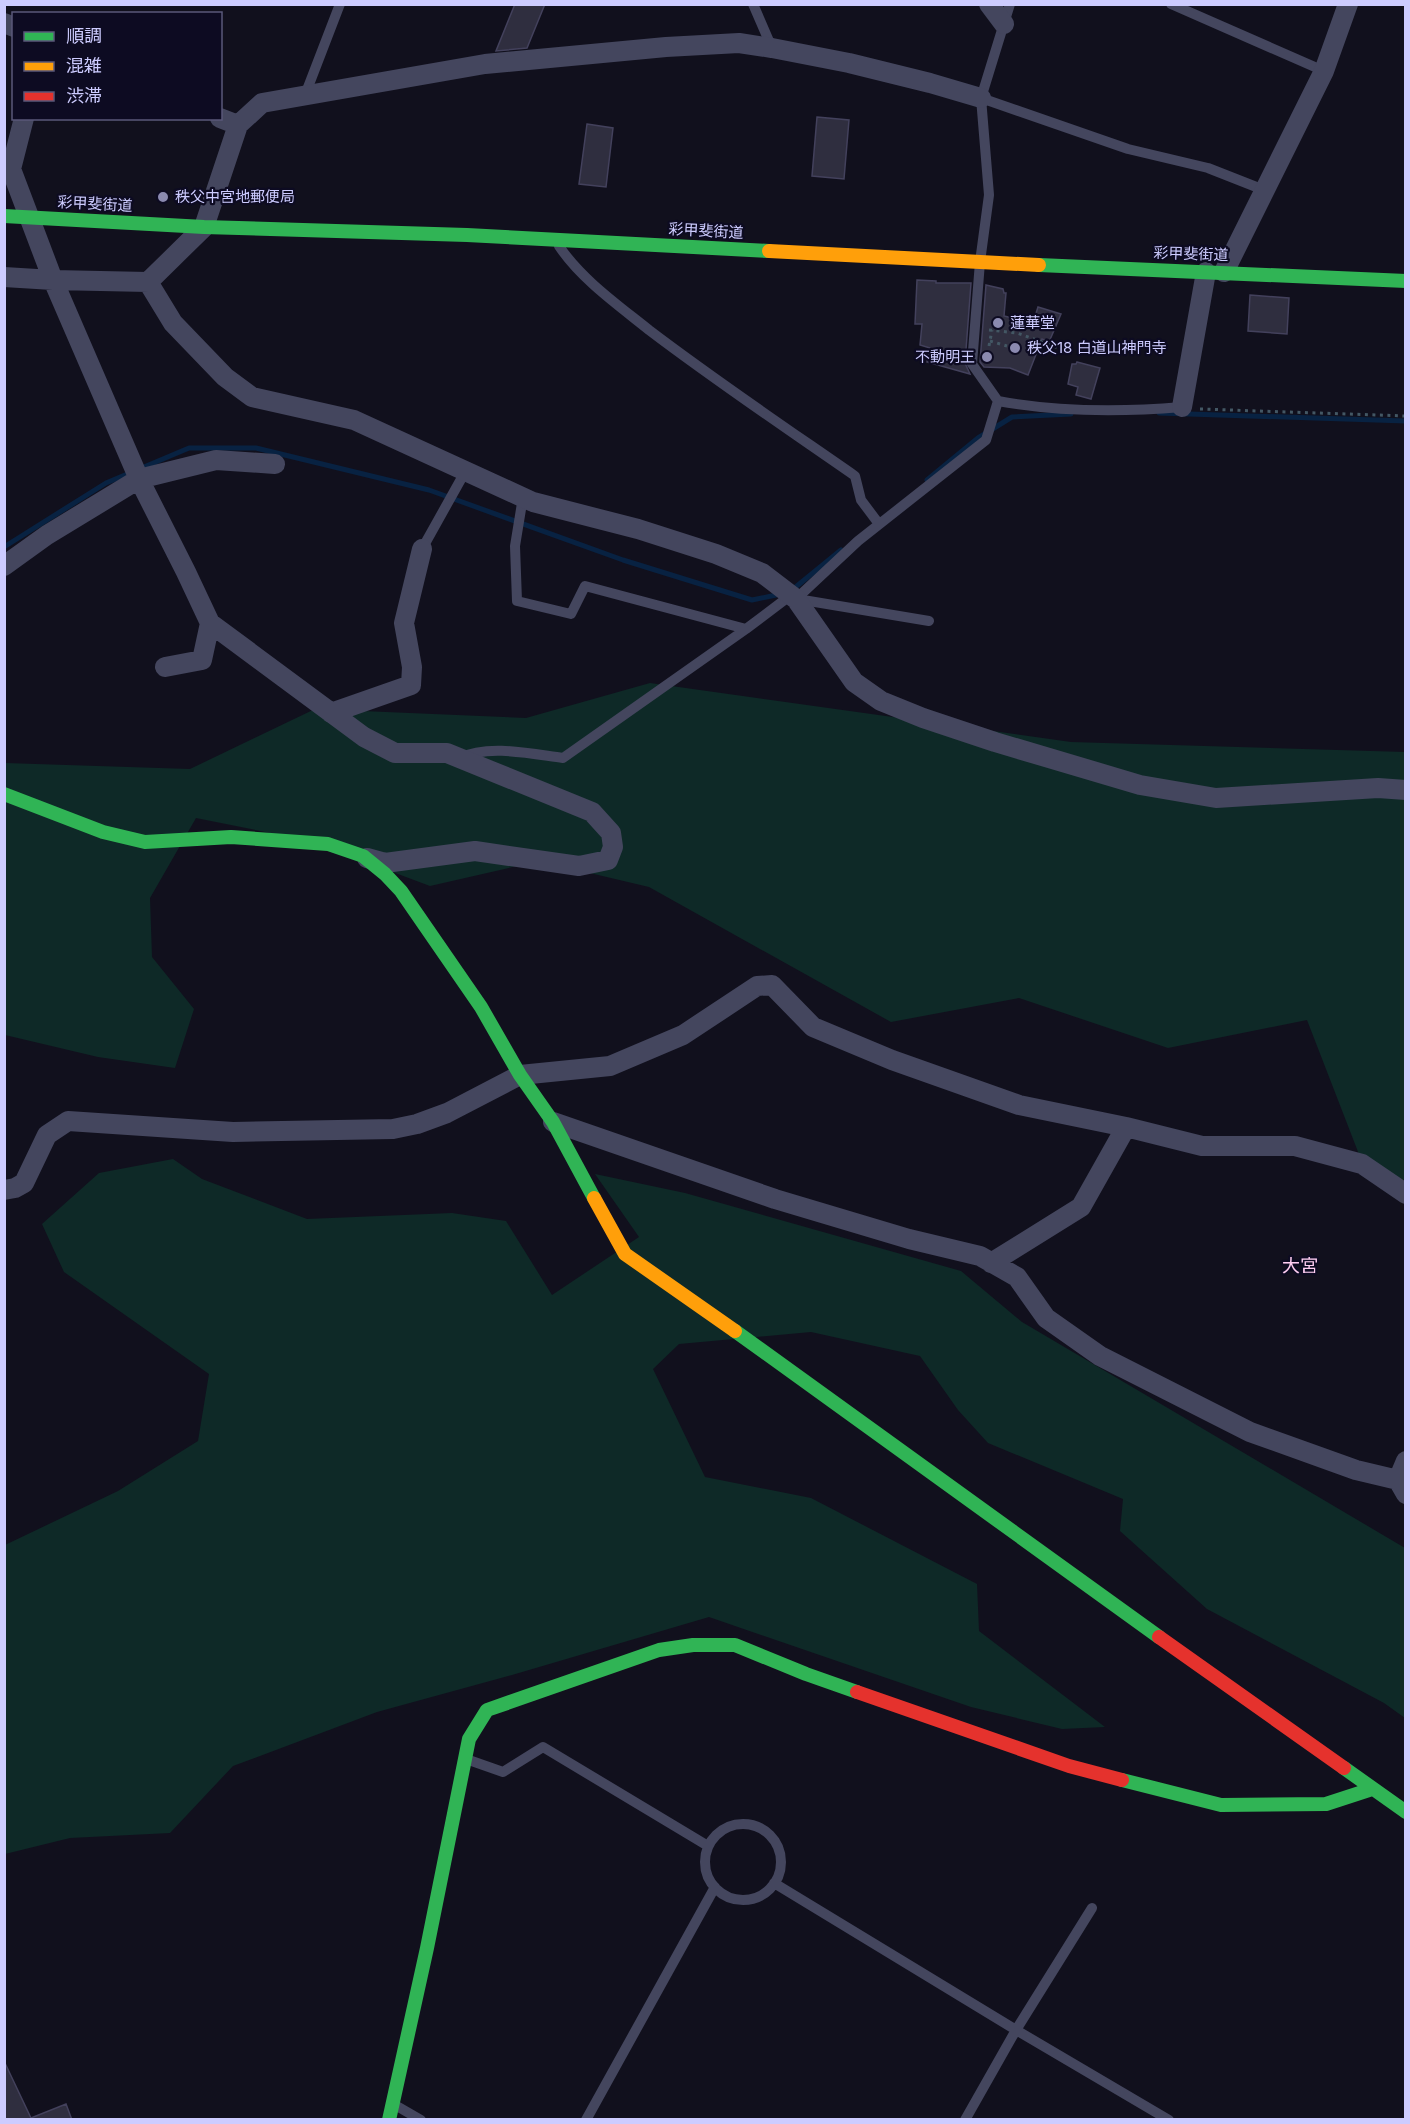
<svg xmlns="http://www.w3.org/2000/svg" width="1410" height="2124" viewBox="0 0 1410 2124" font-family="Inter,'Noto Sans JP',sans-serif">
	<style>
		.green { fill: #0e2927 }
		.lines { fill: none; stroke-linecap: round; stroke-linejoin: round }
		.stream { stroke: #082242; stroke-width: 5 }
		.building { fill: #2f2e3f; stroke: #43415c; stroke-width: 1.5 }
		.path { stroke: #435764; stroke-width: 3; stroke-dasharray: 3 4.5; stroke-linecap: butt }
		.lane { stroke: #44465e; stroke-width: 10 }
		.street { stroke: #44465e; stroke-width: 20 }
		.fast { stroke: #30b455; stroke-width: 14 }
		.slow { stroke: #ff9f0a; stroke-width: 14 }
		.jam { stroke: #e5322d; stroke-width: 14 }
		.poi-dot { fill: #8b8ab0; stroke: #0d0b22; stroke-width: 2 }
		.labels { text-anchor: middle; stroke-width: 4.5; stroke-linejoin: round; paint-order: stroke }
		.poi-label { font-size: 15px; fill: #cdccff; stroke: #0d0b22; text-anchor: start }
		.street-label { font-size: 15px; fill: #cdccff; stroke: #0d0b22 }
		.quarter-label { font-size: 18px; fill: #ffcef2; stroke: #0d0b22 }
	</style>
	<rect width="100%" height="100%" fill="#11101d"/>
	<path class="green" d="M650,683l421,59 334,10v428l-38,-5 -60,-155 -139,28 -149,-50 -128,24 -242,-135 -110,-26 -109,25 -120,-45 -114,-23 -46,80 2,59 42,52 -19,59 -77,-11 -93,-22v-272l185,6 125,-60 211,9z
		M173,1159l29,20 105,40 145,-6 54,8 46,74 87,-58 -44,-63 90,19 276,78 61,51 383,226v170l-21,-15 -177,-94 -87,-78 3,-32 -135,-56 -30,-33 -38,-54 -109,-24 -132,12 -26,25 52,108 106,21 166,86 2,47 126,96 -43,2 -91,-22 -262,-90 -197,58 -135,37 -144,54 -63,67 -100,5 -65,16v-309l113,-54 80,-50 11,-67 -145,-102 -22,-48 57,-51z"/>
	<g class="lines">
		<path class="stream" d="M1159,413l247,8
			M927,480l51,-42 34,-21 59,-3
			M4,547l102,-64 83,-35h67l173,42 194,70 129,40 29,-6
			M792,590l49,-40"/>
	</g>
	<path class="building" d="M515,4h30l-18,44 -31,3z
		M817,117l32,3 -5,59 -32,-3z
		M587,124l26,4 -7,59 -27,-3z
		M917,280l19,1v2h35l-6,80 5,11 -43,-12 3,-14 -10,-3 2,-21h-7z
		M986,285l17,4 1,4h2l-2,23 29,7 5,-16 23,7 -12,28 -7,-3 -14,36 -18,-7 -26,-1 -4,-5z
		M1250,295l39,3 -2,36 -39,-3z
		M1077,362l23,6 -9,31 -15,-4 2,-8 -10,-3 4,-20h4z
		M4,2061l27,57 35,-14 6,16h-68z"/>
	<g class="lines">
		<path class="path" d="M989,330l28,3 47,17
			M990,341l17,5
			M989,346l3,-16
			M1200,409l206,7"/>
		<path class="lane" d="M753,4l19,44
			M1171,4l153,67
			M305,95l35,-91
			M981,98l147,51 80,19 56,22
			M559,246c22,33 59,59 90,84 67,51 137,98 206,146l6,24 18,24
			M998,401l-26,-37 8,-102 9,-67 -8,-97 29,-94
			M523,497l-8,49 2,55 54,13 14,-28 161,43
			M422,549l43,-77
			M796,599l62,-58 128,-101 12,-39c60,11 124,11 184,6
			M797,599l132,22
			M460,758c28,-14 72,-4 103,0l183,-129 45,-34
			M466,1759l37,13 40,-25 165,99
			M705 1862a38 38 0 1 1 76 0a38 38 0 1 1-76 0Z
			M774,1883l242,147 153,90
			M395,2105l26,15
			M586,2120l129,-233
			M965,2120l51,-90 76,-122"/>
		<path class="street" d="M989,4l15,20
			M4,23l10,4
			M24,118l-13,51 42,111 86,199 47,93 24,51 -8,37 -37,7
			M220,118l18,7
			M1224,272l100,-201 24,-67
			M4,277l49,3 95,2 56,-55 34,-102 24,-22 223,-39 181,-17 73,-4 33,5 77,15 81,20 51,15
			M148,282l25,41 52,54 27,20 102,23 179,82 105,27 78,25 46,19 34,26 58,83 27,19 42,17 72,24 145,43 76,13 162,-10 28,2
			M1182,407l24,-135
			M4,566l43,-31 92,-56 77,-19 59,4
			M210,623l154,114 31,16h52l145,59 19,21 2,14 -5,13 -29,6 -104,-15 -90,12 -18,-5
			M331,713l80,-28 1,-18 -8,-44 18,-74
			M553,1122l222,77 134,40 71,17 37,21 29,41 54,38 150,76 106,38 42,10 8,14
			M4,1190l11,-2 9,-5 23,-48 21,-14 165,11 160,-3 24,-5 30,-11 73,-38 90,-9 73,-31 74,-49 15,-1 41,42 79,33 127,45 107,22 76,19h93l67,18 44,30
			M991,1263l90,-56 45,-80
			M1398,1480l8,-19"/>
		<path class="fast" d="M4,216l200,11 263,8 302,16
			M1039,265l367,16
			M4,794l99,38 42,10 86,-5 97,7 35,12 22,18 16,17 80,116 39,68 33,47 41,76
			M735,1331l424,306
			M1344,1768l62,44
			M1122,1780l99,25 105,-1 46,-15
			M389,2120l38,-172 42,-209 18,-29 172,-60 34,-5h42l71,29 51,18"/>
		<path class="slow" d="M769,251l270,14
			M594,1198l31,56 110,77"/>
		<path class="jam" d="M1159,1637l185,131
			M857,1692l212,74 53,14"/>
	</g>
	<g class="poi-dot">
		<circle cx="163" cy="197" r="6"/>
		<circle cx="998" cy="323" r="6"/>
		<circle cx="1015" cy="348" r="6"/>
		<circle cx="987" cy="357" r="6"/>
	</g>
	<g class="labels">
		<g class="poi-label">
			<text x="175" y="202">秩父中宮地郵便局</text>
			<text x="1010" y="328">蓮華堂</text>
			<text x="1027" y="353">秩父18 白道山神門寺</text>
			<text x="975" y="362" text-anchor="end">不動明王</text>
		</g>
		<g class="street-label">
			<text transform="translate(95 204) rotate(3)" y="5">彩甲斐街道</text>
			<text transform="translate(706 231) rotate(3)" y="5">彩甲斐街道</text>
			<text transform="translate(1191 254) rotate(2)" y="5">彩甲斐街道</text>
		</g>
		<g class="quarter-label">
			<text x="1300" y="1272">大宮</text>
		</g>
	</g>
	<rect width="1410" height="2124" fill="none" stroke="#cdccff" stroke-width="12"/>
	<rect x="12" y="12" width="210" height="108" fill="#0d0b22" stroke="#5a587a" stroke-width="1.5"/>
	<rect x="24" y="32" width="30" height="9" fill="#30b455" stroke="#5a587a" stroke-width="1.5"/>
	<text x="66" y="42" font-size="18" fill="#cdccff">順調</text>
	<rect x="24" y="62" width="30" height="9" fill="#ff9f0a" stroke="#5a587a" stroke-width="1.5"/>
	<text x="66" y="72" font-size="18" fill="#cdccff">混雑</text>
	<rect x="24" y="92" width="30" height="9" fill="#e5322d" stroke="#5a587a" stroke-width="1.5"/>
	<text x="66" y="102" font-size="18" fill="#cdccff">渋滞</text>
</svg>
